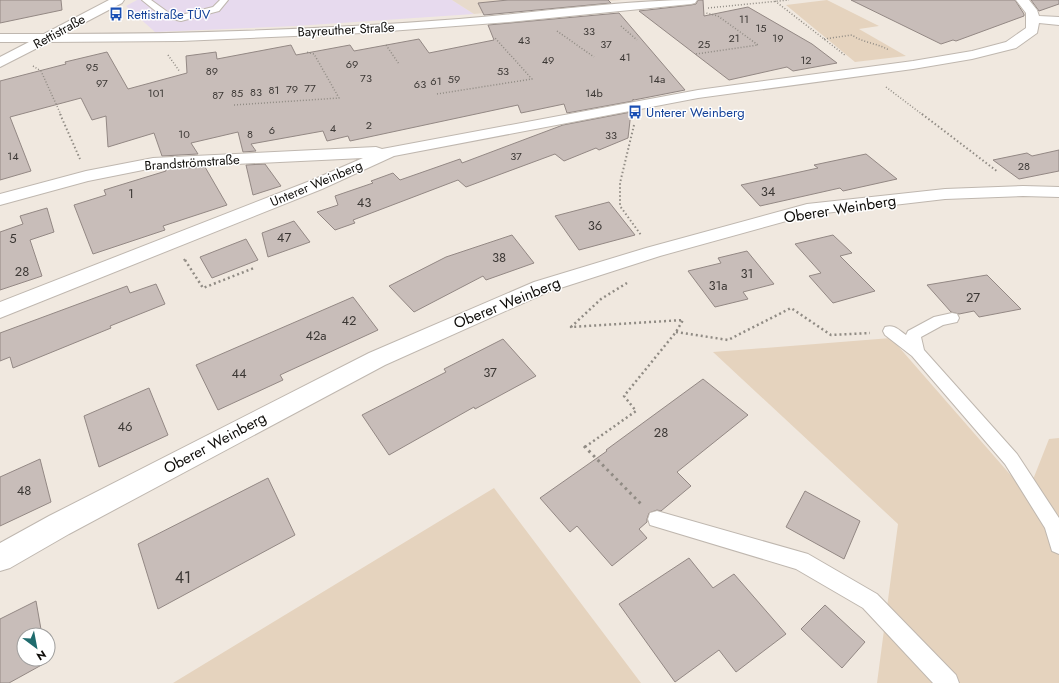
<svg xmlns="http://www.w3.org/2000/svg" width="1059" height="683" viewBox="0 0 1059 683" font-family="Jost,sans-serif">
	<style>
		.commercial { fill: #e7daee }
		.built { fill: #e7dacc }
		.green { fill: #e5d3be }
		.building { fill: #c8bdb9; stroke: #938884 }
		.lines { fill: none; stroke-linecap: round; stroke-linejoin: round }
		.service-casing { stroke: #bfb7af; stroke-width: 2 }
		.minor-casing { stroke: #bfb7af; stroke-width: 2 }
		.path-far3 { stroke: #908b84; stroke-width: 1.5; stroke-dasharray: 1 2; stroke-linecap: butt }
		.path-far2 { stroke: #908b84; stroke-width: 2; stroke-dasharray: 1.5 2.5; stroke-linecap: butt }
		.path-far1 { stroke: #908b84; stroke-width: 2.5; stroke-dasharray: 2 3; stroke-linecap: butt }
		.path { stroke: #908b84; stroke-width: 3; stroke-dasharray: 2.5 4; stroke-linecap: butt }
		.service { fill: #fff; fill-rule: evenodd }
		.minor { fill: #fff; fill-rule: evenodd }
		.labels { text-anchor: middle; stroke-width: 3; stroke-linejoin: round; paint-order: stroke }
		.far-number-label { font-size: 11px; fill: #3c3835 }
		.far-transit-label { font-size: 13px; fill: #164399; stroke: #fff; text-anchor: start }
		.far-street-label { font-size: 13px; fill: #0e0c09; stroke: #fff }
		.number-label { font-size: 13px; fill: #3c3835 }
		.street-label { font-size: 15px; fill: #0e0c09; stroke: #fff }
		.near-number-label { font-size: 16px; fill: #3c3835 }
	</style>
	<rect width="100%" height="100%" fill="#f0e8df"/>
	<path class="commercial" d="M137,0h315l22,14 -178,12 -141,6 -29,-26z"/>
	<path class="built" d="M452,0h170l-148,14z"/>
	<path class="green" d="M827,0l52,26 -20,3 47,27 -51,6 -69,-57z
		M891,338l130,149 13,-10 15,-38 10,-1v245h-182l21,-159 -185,-172z
		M494,488l147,195h-468z"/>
	<path class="building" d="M0,0h61l1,10 -62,13z
		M508,0h100l3,3 -127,12 -6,-12z
		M698,0h5l1,16 44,-9 64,37 25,19 -44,8 -6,-4 -58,13 -90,-69 52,-6 5,-1z
		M851,0h164l9,14v2l-68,25 -3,-1 -12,4z
		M1031,0h28v4l-20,7z
		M619,13l66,77 -51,10 -1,-1v2l-66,12 -3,-9 -43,9 -3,-8 -168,36 -2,-5 -21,5 -4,-10 -72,13 5,7 -13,1 -5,-20 -47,11 7,11 -36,2 -8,-23 -46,14 -2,-31 -14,4 -11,-22 -71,19 21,54 -31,9v-99l66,-17 -1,-2 42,-10 21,37 59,-16 -1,-17 30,-4 1,7 74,-14 5,10 54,-10 4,6 65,-12 10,14 65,-13 -6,-15z
		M631,112l-3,26 -29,12 -3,-2 -32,13 -9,-7 -89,33 -8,-7 -105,40 2,3 -20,7 -18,-18 21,-7 -3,-9 38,-13 -2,-2 22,-8 7,7 60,-21 2,4 101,-38z
		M1059,150v21l-40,8 -26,-19 34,-7 5,3z
		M866,154l31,25 -54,12 -3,-3 -80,18 -19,-21 77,-17 -4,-3z
		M265,164l16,22 -28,9 -7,-30z
		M205,167l22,38 -64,21 2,4 -72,24 -19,-49 32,-10 -2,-5 62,-19 -1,-2z
		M609,202l26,33 -56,15 -24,-34z
		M47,208l7,24 -24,8 12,36 -42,14v-58l23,-8 -3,-8z
		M294,221l16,21 -42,15 -6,-24z
		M512,235l22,28 -48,17 -3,-4 -69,36 -25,-26 57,-29z
		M833,235l19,18 -12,3 35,35 -42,12 -24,-27 12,-3 -26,-29z
		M246,239l12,21 -46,18 -12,-21z
		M747,251l27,33 -31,8 5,7 -33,8 -27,-36 33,-8 -3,-5z
		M987,275l34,34 -42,8 -5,-6 -15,3 -8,-2 -24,-27z
		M156,284l9,20 -55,22 1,2 -98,40 -3,-11 -10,4v-28l127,-47 3,7z
		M353,297l25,33 -98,45 3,5 -65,30 -22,-45z
		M503,339l33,37 -61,33 -1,-2 -85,48 -27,-40 84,-43 -2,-3z
		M703,379l45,36 -71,57 14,14 -30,25 -4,-1 -8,3 -2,6v3l-8,7 8,9 -35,28 -35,-40 -7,6 -30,-34 67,-47 -1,-1z
		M149,388l19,47 -69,32 -15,-51z
		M40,459l11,43 -51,24v-49z
		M268,478l27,57 -137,74 -20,-65z
		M805,491l55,30 -16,38 -58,-32z
		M689,558l24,30 21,-14 52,60 -50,38 -17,-22 -44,32 -56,-78z
		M36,601l6,34h-18v24h23v3l-38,21h-9v-64z
		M825,605l40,37 -23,26 -41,-39z"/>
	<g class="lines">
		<g class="service-casing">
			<path id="service" d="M142,0h9l18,13 12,2 32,-8 7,-7h8l-9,11 -38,10 -18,-4z
				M952,313l5,1 2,4 -2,4 -14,3 -22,12 3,13 93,104 42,64v36l-7,-3 -7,-23 -40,-64 -93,-108 -27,-21 -2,-4 2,-4c9,-3 14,3 21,8l2,-4 26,-14z
				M657,511l151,43 69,40 79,81 3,8h-26l-70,-75 -67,-39 -146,-44 -2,-6 2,-6z"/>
		</g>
		<g class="minor-casing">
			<path id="minor" d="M109,0h15l-2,3 -59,31c132,0 264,-5 396,-15 79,-6 158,-19 238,-19l-2,3 -4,1 -182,18 -146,11 -182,8 -132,1 -49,25v-10l29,-15h-29v-8h44z
				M1016,0h13l8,10 2,6 20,1v8l-20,-2 -2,10 -21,15 -44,11 -59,10 -215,29 -304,58 -72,33 -322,129v-16l310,-121 53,-23 -210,10 -65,13 -88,24v-11l86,-23 67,-13 223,-11 6,2 316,-59 215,-29 59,-10 34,-9 20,-14v-15z
				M1023,186l36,1v10l-36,-1 -78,3 -137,16 -148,41 -112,36 -163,73 -316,169 -59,34 -10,3v-28l49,-27 320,-163 165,-71 112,-34 161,-44 138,-15z"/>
		</g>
		<path class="path-far3" d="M775,1l71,55
			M708,8l81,-8
			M621,26l16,14
			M557,31l37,26
			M824,39l28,-4c11,8 25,8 37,15
			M386,45l13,19
			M696,54l62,-9 -40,-29 -12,-3
			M168,55l12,17
			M33,66l8,5 20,44
			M886,87l37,28
			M437,94l95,-15 -37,-41
			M234,105l105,-7 -25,-44 -8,-2"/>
		<path class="path-far2" d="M60,114l20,45
			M922,114l76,58
			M634,125l-14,58v23l21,29
			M184,259l1,2"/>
		<path class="path-far1" d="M185,260l18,28 51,-20
			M676,332l52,8 63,-32 40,27 39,-2
			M585,447l51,-36 -12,-15 52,-64 7,-12 -112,7 30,-28 26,-16"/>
		<path class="path" d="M584,446l58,59"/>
		<use href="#service" class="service"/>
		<use href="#minor" class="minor"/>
	</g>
	<defs>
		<g id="bus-bare" transform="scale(1.08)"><path d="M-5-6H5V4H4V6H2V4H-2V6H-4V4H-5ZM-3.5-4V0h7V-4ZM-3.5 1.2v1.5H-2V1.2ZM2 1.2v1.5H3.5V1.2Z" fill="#1a4fb4" stroke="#fff" stroke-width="2.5" paint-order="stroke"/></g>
	</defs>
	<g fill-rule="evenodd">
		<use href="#bus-bare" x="116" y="14"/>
		<use href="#bus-bare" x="635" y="112"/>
	</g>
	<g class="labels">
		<g class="far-number-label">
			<text x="744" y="23">11</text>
			<text x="761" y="32">15</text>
			<text x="589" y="35">33</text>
			<text x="734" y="42">21</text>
			<text x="778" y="42">19</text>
			<text x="524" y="44">43</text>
			<text x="606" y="48">37</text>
			<text x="704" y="48">25</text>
			<text x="625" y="61">41</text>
			<text x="548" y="64">49</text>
			<text x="806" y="64">12</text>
			<text x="352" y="68">69</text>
			<text x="92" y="71">95</text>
			<text x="212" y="75">89</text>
			<text x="503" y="75">53</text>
			<text x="366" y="82">73</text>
			<text x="454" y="83">59</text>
			<text x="657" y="83">14a</text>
			<text x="436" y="85">61</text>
			<text x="102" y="87">97</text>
			<text x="420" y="88">63</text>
			<text x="310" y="92">77</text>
			<text x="292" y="93">79</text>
			<text x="274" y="94">81</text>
			<text x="256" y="96">83</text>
			<text x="156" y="97">101</text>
			<text x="237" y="97">85</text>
			<text x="594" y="97">14b</text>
			<text x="218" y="99">87</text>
			<text x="369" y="129">2</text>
			<text x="333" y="132">4</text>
			<text x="272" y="134">6</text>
			<text x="184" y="138">10</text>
			<text x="250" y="138">8</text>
			<text x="611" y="139">33</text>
			<text x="13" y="160">14</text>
			<text x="516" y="160">37</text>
			<text x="1024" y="170">28</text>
		</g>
		<g class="far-transit-label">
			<text x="127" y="19">Rettistraße TÜV</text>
			<text x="646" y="117">Unterer Weinberg</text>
		</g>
		<g class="far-street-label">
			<text transform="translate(346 29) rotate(-3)" y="5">Bayreuther Straße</text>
			<text transform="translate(59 31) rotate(-29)" y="5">Rettistraße</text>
			<text transform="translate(192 162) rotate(-4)" y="5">Brandströmstraße</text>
			<text transform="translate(316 183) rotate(-23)" y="5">Unterer Weinberg</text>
		</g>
		<g class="number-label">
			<text x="768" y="196">34</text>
			<text x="131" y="198">1</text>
			<text x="364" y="207">43</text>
			<text x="595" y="230">36</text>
			<text x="284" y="242">47</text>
			<text x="13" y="243">5</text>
			<text x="499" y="262">38</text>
			<text x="22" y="276">28</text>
			<text x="747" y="278">31</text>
			<text x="718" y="290">31a</text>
			<text x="973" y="302">27</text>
			<text x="349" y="325">42</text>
			<text x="316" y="340">42a</text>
			<text x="490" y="377">37</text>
			<text x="239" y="378">44</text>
			<text x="125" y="431">46</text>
			<text x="661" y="437">28</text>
			<text x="24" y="495">48</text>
		</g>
		<g class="street-label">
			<text transform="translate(840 209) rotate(-9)" y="5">Oberer Weinberg</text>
			<text transform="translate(507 303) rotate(-22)" y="5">Oberer Weinberg</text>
			<text transform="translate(215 443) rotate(-28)" y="5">Oberer Weinberg</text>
		</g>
		<g class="near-number-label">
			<text x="183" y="583">41</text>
		</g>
	</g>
	<g transform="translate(36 647) rotate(148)"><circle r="19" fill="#ffffff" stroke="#9f9e9d"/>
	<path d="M0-3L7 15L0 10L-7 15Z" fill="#1f6b6d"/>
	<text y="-6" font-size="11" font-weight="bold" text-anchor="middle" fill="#0e0c09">N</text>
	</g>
</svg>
